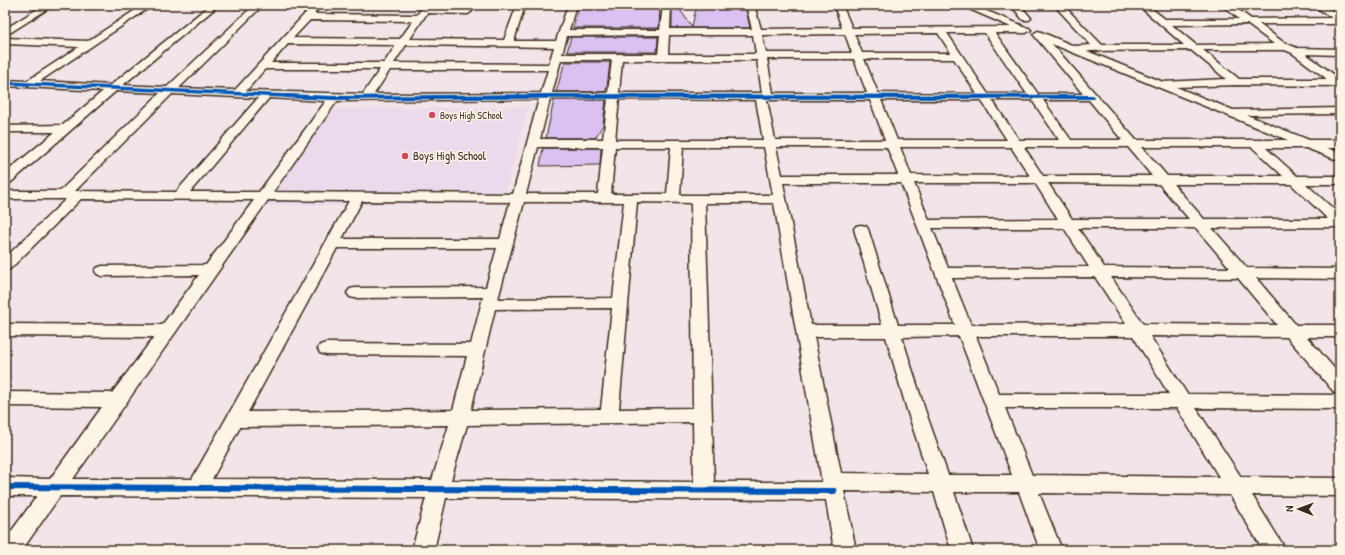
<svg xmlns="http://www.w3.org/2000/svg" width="1345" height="555" viewBox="0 0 1345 555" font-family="'Patrick Hand',sans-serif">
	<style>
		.built { fill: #ebdaeb }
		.building { fill: #dac1f1; stroke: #3b2a1e }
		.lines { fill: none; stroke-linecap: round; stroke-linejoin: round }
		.minor-casing { stroke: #3b2a1e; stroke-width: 3 }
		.minor { fill: #fcf5e5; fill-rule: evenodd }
		.cycleway-far2-casing { stroke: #fcf5e5; stroke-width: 5 }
		.cycleway-far1-casing { stroke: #fcf5e5; stroke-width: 6 }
		.cycleway-casing { stroke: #fcf5e5; stroke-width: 9 }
		.cycleway-far2 { stroke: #0057b8; stroke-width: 3.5 }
		.cycleway-far1 { stroke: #0057b8; stroke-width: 4 }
		.cycleway { stroke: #0057b8; stroke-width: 6 }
		.poi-dot { fill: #d1495b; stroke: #fcf5e5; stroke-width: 1.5 }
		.labels { text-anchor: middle; stroke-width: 3; stroke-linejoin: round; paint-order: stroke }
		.far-poi-label { font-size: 10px; fill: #3b2a1e; stroke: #fcf5e5; text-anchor: start }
		.poi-label { font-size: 12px; fill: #3b2a1e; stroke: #fcf5e5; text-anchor: start }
	</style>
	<rect width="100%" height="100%" fill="#f2e5e9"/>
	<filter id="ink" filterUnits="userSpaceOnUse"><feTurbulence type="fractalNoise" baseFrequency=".025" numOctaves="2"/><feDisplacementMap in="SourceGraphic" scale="8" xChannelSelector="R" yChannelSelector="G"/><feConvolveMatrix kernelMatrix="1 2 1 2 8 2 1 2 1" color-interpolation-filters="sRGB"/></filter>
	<g filter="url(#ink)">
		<path class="built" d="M528,107l-25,96 -242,3 64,-97z"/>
		<path class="building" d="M579,5h81l-1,23h-86z
			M726,5h19l5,23h-78v-21h6l14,20 4,-19 30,-1z
			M571,37h87l-1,15h-90z
			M565,62h45l-3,25 -2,5h-49z
			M554,100h52l-3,25 -8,13h-49z
			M543,148h58l-1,17 -60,1z"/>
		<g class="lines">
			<g class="minor-casing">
				<path id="minor" d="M44,5h10l-49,31v-7z
					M143,5h10l-113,76 71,4 99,-80h9l-96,80 44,2 87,-82h9l-84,83 56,2 78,-85h9l-8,9 103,1 7,-10h8l-1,2 37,1 4,3 -4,3 -41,-1 -17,26 94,1 13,-35h8l-11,36h42l12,-36h8l-7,25h91l3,-25h8l-1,24h82l-6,-24h8l7,24 81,-1 -8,-23h8l10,23 159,-1 -51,-22h12l49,20 2,2 6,1 2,2 -5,3h-31l43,61h45l-50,-60 5,-3 3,1 33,14 17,-1 -37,-40h9l39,40h82l-46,-40h9l18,14h74l-17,-14h10l19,14 81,-1 -19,-13h10l17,10v9h-81l24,18 14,6 43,1v6l-34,-1 34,25v7l-104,-1 -60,2 57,23 107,-2v6l-93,1 62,25h31v8h-13l13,5v8l-34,-13h-40l31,28h43v8h-34l34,31v12l-128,1 35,40 93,1v10l-84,-1 40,47h44v12h-33l33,38v19l-6,-2 -47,-55 -137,-1 37,58 153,1v14l-144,-1 45,69 99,1v18l-88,-1 34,55h-23l-33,-55 -191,-2 23,57h-22l-21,-58h-65l19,58h-22l-17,-58 -90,-1 12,59h-22l-8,-50 -380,-2 -12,52h-22l14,-52 -366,-2 -38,54h-17v-10l32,-44h-32v-18l45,1 52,-72 -97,-1v-14l107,1 42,-56 -149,-1v-12l157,1 37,-50 -97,1 -5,-2 -2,-3 2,-3 5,-2 104,-1 48,-65 -173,-1 -71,70 -5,2v-13l61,-59h-61v-8h55l100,-98 -44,-2 -106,92 -5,1v-11l50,-41h-50v-6l58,-1 40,-34 -98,-5v-6l22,1 52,-34 -74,-3v-6l83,3zM310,20l103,1 -13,18 -107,-1zM1247,24l27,20 -78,1 -24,-20zM938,33l13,20h-89l-8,-19zM947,33h38l42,61h-39zM845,34l7,19h-86l-4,-18zM660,35l-2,19h-96l5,-18zM669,35h84l3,19h-88zM288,44l108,1 -12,18h-113zM1052,44l236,96h-152zM406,45l148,2 -5,17 -155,-1zM1191,50l35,29 -63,3 -76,-31zM1203,50h82l7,3 35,26h-88zM767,59h87l13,34h-94zM864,59h90l23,35 -99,-1zM561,60h51l-4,33h-56zM622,60h135l5,33h-143zM265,69h115l-17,25 -117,-3zM390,70h158l-7,23 -167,1zM172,94l86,4 -82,94 -101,-1zM269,98l57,3 -67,91h-69zM539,99l-26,95 -240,-2 64,-91zM550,99h58l-5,40h-63zM619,99l137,1 7,40h-148zM767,100h103l15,40h-110zM881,100h100l26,40h-110zM992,100h40l27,40h-40zM1043,100h46l33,40h-51zM538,147h65l-5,47h-72zM615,147h56l-4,47h-56zM683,147h81l9,48h-93zM776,147h111l11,28h-116zM900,147h111l19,29 -119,-1zM1024,147h104l24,29h-109zM1142,147h110l31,29h-116zM783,183h118l54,142h-57l-30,-96 -2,-3 -5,-1 -5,1 -2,3 28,96h-71zM914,183h121l23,36 -129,1zM1048,183l111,1 30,35h-117zM1173,184h118l37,35h-124zM268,200l81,1 -157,278h-119zM362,201l148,1 -10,37h-158zM524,202h100l-11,96 -115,1zM637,202l54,1 2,205 -74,1zM705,203h69l48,279h-108zM932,228h132l25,39 -141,1zM1078,228h118l34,40 -126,-1zM337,248h160l-11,39 -131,1 -5,1 -3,4 3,4 5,1 128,-1 -12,47 -145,-1 -6,2 -2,4 2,4 6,2 141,1 -14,54 -205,2zM1095,277l31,47 -155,1 -19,-47zM1111,277l127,1 39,47 -134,-1zM612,308l-11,101 -130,1 24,-101zM959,336l53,139h-64l-23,-65 -23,-73zM976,336h157l36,58h-170zM814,337h72l21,73 21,64 -87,-1zM1005,408h172l42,69 -187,-2zM693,422l1,60 -243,-2 16,-55zM449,425l-17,55 -220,-1 28,-52z
					M1011,5h9l11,13 -2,2h-6z"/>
			</g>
			<use href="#minor" class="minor"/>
			<g class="cycleway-far2-casing">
				<path id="cycleway-far2" d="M5,83l303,14
					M461,97h524"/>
			</g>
			<g class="cycleway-far1-casing">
				<path id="cycleway-far1" d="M286,96l48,2 212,-2 546,1"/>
			</g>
			<g class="cycleway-casing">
				<path id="cycleway" d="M5,487l829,4"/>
			</g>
			<use href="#cycleway-far2" class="cycleway-far2"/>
			<use href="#cycleway-far1" class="cycleway-far1"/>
			<use href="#cycleway" class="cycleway"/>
		</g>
	</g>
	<g class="poi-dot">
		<circle cx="432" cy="115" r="4"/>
		<circle cx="405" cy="156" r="4"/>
	</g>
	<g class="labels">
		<g class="far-poi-label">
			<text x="440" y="119">Boys High SChool</text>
		</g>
		<g class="poi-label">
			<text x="413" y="160">Boys High School</text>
		</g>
	</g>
	<rect width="1345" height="555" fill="none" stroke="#fcf5e5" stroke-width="20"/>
	<rect x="10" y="10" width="1325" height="535" fill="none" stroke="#3b2a1e" stroke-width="1.5" filter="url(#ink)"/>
	<g transform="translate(1299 509) rotate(271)" stroke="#fcf5e5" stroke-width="3" paint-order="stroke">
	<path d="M0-3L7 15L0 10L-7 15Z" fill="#3b2a1e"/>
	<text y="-6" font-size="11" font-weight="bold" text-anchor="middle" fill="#3b2a1e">N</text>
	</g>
</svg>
